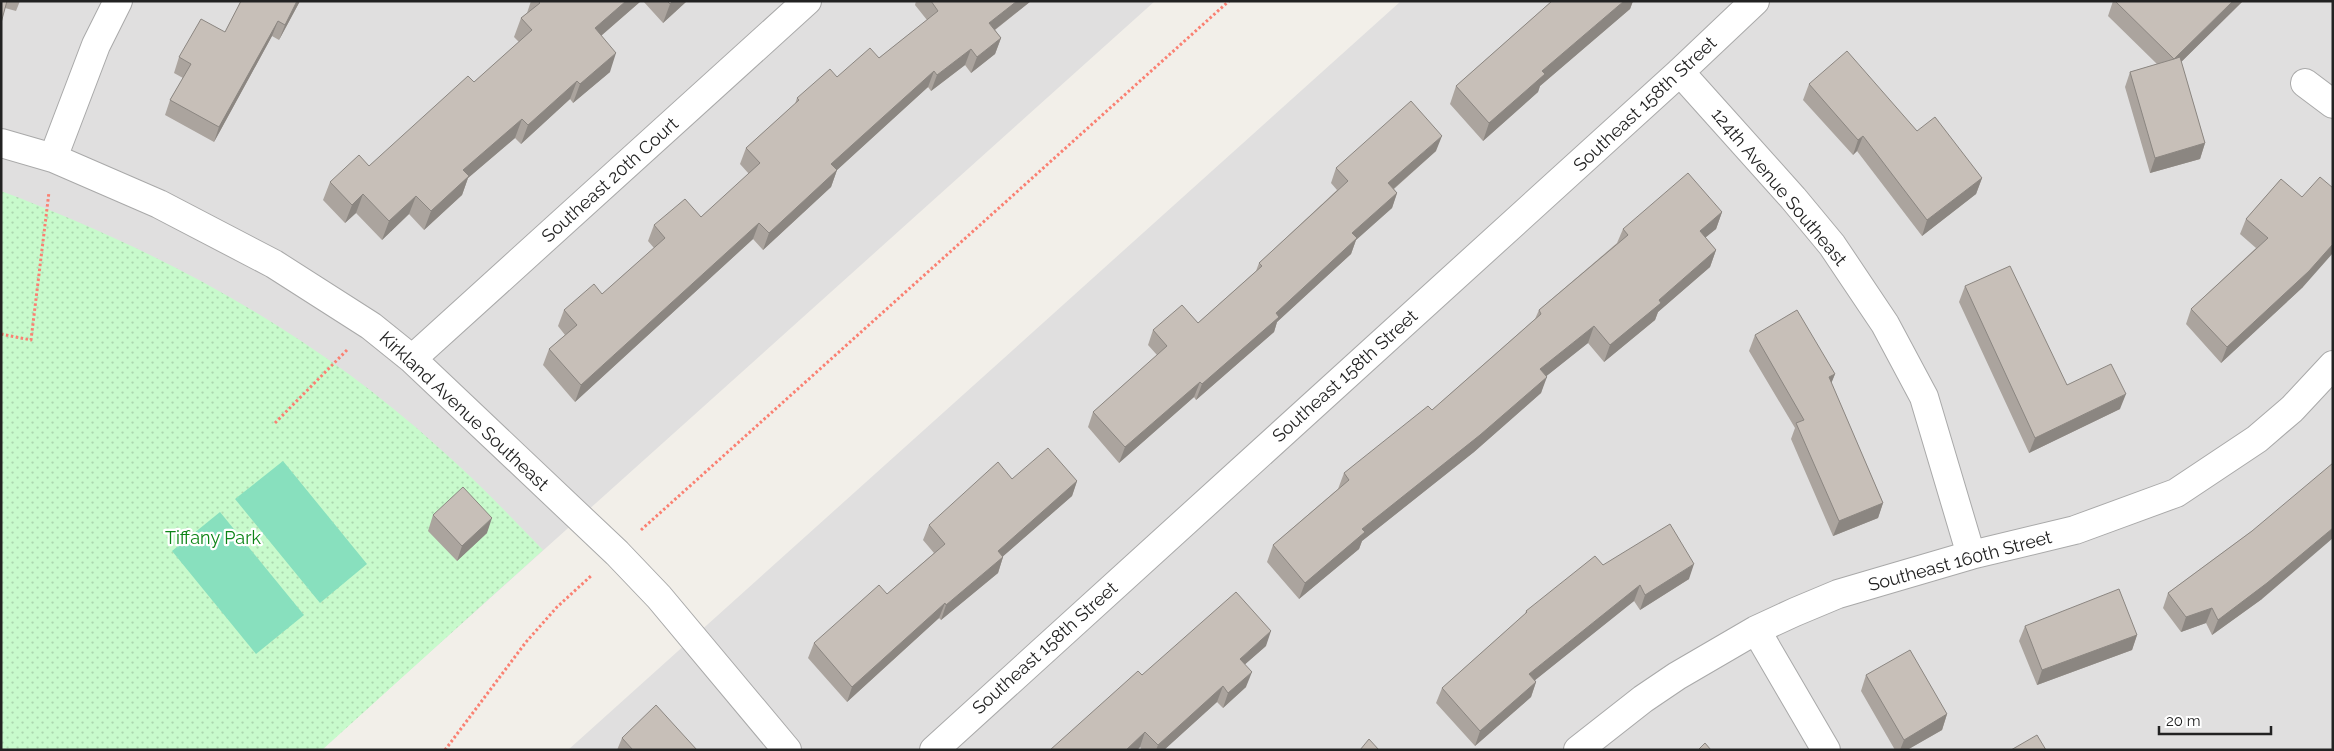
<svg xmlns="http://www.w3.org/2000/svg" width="2334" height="751" viewBox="0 0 2334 751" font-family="Raleway,sans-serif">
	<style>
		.residential { fill: #e0dfdf }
		.park { fill: url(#park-dots) }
		.pitch { fill: #88e0be }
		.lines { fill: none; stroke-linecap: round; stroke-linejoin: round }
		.street-casing { stroke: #a9a9a9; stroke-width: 30 }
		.path { stroke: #fa8072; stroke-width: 3; stroke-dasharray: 2.5 2.5; stroke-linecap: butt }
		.street { stroke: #fff; stroke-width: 28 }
		.wall { fill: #aba49e }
		.shaded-wall { fill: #8b8681 }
		.building { fill: #c7bfb8; stroke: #8b8681 }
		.labels { text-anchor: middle; stroke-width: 4.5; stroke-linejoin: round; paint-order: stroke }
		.street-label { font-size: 18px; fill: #222; stroke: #fff }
		.park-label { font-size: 18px; fill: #0c8416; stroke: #fff }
	</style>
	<defs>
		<pattern id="park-dots" width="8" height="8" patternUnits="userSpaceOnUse" patternTransform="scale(1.25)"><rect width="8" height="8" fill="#c8facc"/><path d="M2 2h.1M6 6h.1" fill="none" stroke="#acd6af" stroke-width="1.8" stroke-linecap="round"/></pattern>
	</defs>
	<rect width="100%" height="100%" fill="#f2efe9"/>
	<path class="residential" d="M1,1h1154l-834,749h-320z
		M1401,1h932v749h-1765z"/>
	<path class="park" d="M1,191c160,60 310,141 437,256 37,32 71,68 105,103l-221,200h-321z"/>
	<path class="pitch" d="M283,461l84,103 -47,39 -85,-104z
		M220,512l84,103 -48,39 -84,-103z"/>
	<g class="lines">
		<g class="street-casing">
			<path id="street" d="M1680,72l113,126 39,47 53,79 39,73 47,158
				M2305,83l28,21
				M1,143l52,15 106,46 115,60 97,62 41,33 205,194 42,44 128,153
				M53,158l43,-113 22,-44
				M412,359l395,-358
				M1756,630l70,120
				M934,750l746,-678 75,-71
				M1578,750l65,-51 34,-23 79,-46 39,-18 43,-18 133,-39 104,-25 101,-37 81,-54 35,-30 41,-44"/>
		</g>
		<path class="path" d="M1,334l30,6 18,-148
			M275,423l72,-73
			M641,530l588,-529
			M445,750l81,-108 31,-35 35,-32"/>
		<use href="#street" class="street"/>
	</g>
	<path class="wall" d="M1,1h19l-4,10 -11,-3z
		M241,1h59l-21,39 -7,-4 -58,106 -49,-27 5,-15 13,-22 -9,-5 5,-16 46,-25z
		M531,1h110l-40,35 9,36 -37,31 -3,-4 -49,45 -6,-6 -47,40 -6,17 -38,35 -15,-16 -27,26 -26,-27 -11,10 -22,-23 7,-18 39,-16 105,-84 45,-40 -5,-5 7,-19 6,-5z
		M643,1h44l-24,22z
		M916,1h115l-36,29 6,8 -6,16 -24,19 -6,-8 -34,26 -3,-4 -91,83 -6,17 -68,63 -10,-11 -178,163 -32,-37 6,-16 16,-14 -7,-9 6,-16 38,-16 52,-46 -6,-7 6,-16 47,-8 48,-43 -9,-10 6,-16 49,-44 2,-6 40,-21 42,-19 48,-38 -12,-15z
		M1552,1h81l-3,8 -90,77 -2,6 -55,49 -33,-37 6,-18z
		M2113,1h130l-62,61 24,81 -5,16 -50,14 -25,-86 5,-15 27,-8 -49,-48z
		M1809,84l108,47 65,47 -6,16 -54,42 -65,-85 -4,4 -50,-55z
		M1436,151l-42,38 3,4 -5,15 -36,32 -5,14 -74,68 -3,10 -78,68 -2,-3 -75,66 -31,-36 5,-15 64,-57 -9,-10 5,-15 45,-7 58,-52 3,-8 78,-73 -6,-7 5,-15z
		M2281,179l22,108 -82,76 -35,-39 5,-15 65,-61 -16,-14 6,-15z
		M1722,212l-6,17 -11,8 11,13 -6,17 -52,45 -3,8 -51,42 -16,-19 -42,33 -5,17 -67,59 -112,89 -3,8 -60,50 -32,-37 6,-17 65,-56 6,-16 88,-63 103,-91 4,-9 78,-67 6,-14z
		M1965,286l102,99 53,24 -91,44 -70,-151z
		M1755,335l80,39 -4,9 52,120 -5,15 -45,18 -42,-97 4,-11 -46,-77z
		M1012,479l65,2 -5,15 -69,60v1l-5,16 -57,47 -2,-2 -92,84 -39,-44 6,-15 73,-49 47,-41 -11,-13 6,-15z
		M433,515l54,18 -30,28 -29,-30z
		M2252,531l10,68 -50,36 -6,-12 -25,9 -18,-24 5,-15z
		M1603,565l86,14 -49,31 -6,-9 -99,79 1,2 -5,15 -56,49 -39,-43 6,-15 83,-74 1,-3z
		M2025,626l112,9 -5,15 -95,35 -18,-44z
		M1266,646l-21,18 1,23 -23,21 -6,-6 -53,48h-22l-2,-3 -3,3h-87z
		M1866,675l81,39 -5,16 -35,20h-12l-34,-59z
		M622,738l75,12h-80z"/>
	<path class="shaded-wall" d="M297,1h3l-21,39 6,-15z
		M626,1h15l-53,46 7,-19z
		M673,1h14l-24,22 7,-19z
		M1017,1h14l-48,38 6,-16z
		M1624,1h9l-3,8 -90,77 -2,6 -55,49 6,-18 53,-52z
		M2233,1h10l-74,73 5,-15z
		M278,21l-6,15 -58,106 5,-15z
		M1001,38l-6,16 -24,19 6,-16z
		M971,49l-6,16 -34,26 6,-16z
		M616,53l-6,19 -37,31 7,-19z
		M934,71l-6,16 -103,94 6,-17z
		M577,81l-7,18 -49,45 7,-19z
		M522,119l-7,19 -47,40 -6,17 -38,35 7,-19 32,-41z
		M1442,136l-6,15 -53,47 5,-15z
		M1863,136l-6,15 -4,4 5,-15z
		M2205,143l-5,16 -50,14 5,-15z
		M837,170l-6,17 -68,63 6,-17z
		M1982,178l-6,16 -54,42 5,-16z
		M1397,193l-5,15 -36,32 -5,14 -74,68 -3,10 -78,68 6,-16 74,-71 76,-80z
		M363,194l-7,19 -11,10 7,-18z
		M416,196l-7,18 -27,26 7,-19z
		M1722,212l-6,17 -22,18 6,-16z
		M759,223l-6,16 -178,163 6,-17z
		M2333,244v9l-30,34 -82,76 6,-16z
		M1716,250l-6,17 -52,45 -3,8 -51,42 6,-17 49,-45z
		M1594,326l-6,17 -54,43 6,-17z
		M1835,374l-6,15v-12z
		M1547,377l-6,16 -67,59 -112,89 -3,8 -60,50 6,-16 57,-54z
		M1200,382l-6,15 -75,66 6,-16z
		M2126,394l-6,15 -91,44 6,-15z
		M1077,481l-5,15 -80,70 6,-15z
		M1883,503l-5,15 -45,18 6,-15z
		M492,518l-5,15 -30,28 5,-15z
		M2333,528v10l-71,61 -50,36 6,-15z
		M1003,557l-5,16 -57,47 5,-15z
		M1694,564l-5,15 -49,31 5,-15z
		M1640,585l-6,16 -110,88 5,-15z
		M945,603l-6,15 -92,84 5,-15z
		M2212,608l-6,15 -25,9 5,-15z
		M1271,631l-5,15 -32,28 6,-15z
		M2137,635l-5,15 -95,35 5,-15z
		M1252,672l-6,15 -23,21 5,-15z
		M1536,682l-5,15 -56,49 5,-15z
		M1223,686l-6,16 -53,48h-8l2,-5z
		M1947,714l-5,16 -35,20h-7l4,-10z
		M1145,732l-5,15 -3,3h-11z"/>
	<path class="building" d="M1,1h6l-6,22z
		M241,1h56l-12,24 -7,-4 -59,106 -49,-27 21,-36 -12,-7 22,-38 24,13z
		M538,1h88l-31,27 21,25 -36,31 -3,-3 -49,44 -6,-6 -59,51 6,6 -38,35 -15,-15 -27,25 -26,-27 -11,11 -22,-23 29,-27 10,11 99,-90 6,6 58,-52 -11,-12 19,-15z
		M667,1h6l-3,3z
		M931,1h86l-28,22 12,15 -24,19 -6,-8 -34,26 -3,-4 -103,93 6,6 -68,63 -10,-10 -178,162 -32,-36 28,-24 -13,-15 30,-26 8,10 63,-56 -11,-13 31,-26 16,18 59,-54 -14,-15 53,-48 -2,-2 33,-29 7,8 33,-29 9,10 59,-47z
		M1552,1h72l-82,70 3,3 -56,49 -33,-37z
		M2115,1h118l-59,58 6,-2 25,86 -50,15 -25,-86 44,-13z
		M1847,51l70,80 18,-14 47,61 -55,42 -64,-84 -5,4 -49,-56z
		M1411,101l31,35 -54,47 9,10 -45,40 5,5 -81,75 3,4 -77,67 -2,-2 -75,65 -32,-35 74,-66 -14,-16 29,-25 16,18 64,-57 -3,-3 89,-82 -12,-13z
		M1688,173l34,39 -22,19 16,19 -57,50 2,3 -51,42 -16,-19 -54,43 7,8 -67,58 -118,94 3,3 -60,51 -32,-38 76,-65 -5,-7 84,-67 4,4 109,-96 -2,-4 89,-75 -5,-6z
		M2320,177l13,11v56l-24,27 -82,76 -36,-38 77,-71 -22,-19 35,-40 21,18z
		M2010,266l57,119 44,-21 15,30 -91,44 -70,-152z
		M1797,310l38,64 -6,3 54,126 -44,18 -43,-98 8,-3 -49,-85z
		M1048,448l29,33 -79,70 5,6 -57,48 -1,-2 -93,84 -38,-44 65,-58 8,9 58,-50 -16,-19 69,-63 14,17z
		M2333,463v65l-66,55 -49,37 -6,-12 -26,9 -18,-24 84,-62z
		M463,487l29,31 -30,28 -29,-31z
		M1670,524l24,40 -49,31 -5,-10 -111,89 7,8 -56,49 -38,-43 85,-76 -1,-1 69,-55 8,9z
		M2119,589l18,46 -95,35 -17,-44z
		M1236,592l35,39 -31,28 12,13 -24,21 -5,-7 -65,59 -13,-13 -19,18h-76l88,-79 4,4z
		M1910,650l37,64 -43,26 -38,-65z
		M656,705l41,45h-64l-11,-12z
		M2037,735l9,15h-35z
		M1369,739l10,11h-19z
		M1705,743l6,7h-13z"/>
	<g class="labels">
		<g class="street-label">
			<text transform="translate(1645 104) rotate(-43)" y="6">Southeast 158th Street</text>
			<text transform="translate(610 180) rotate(-42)" y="6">Southeast 20th Court</text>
			<text transform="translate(1779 187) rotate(50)" y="6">124th Avenue Southeast</text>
			<text transform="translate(1345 376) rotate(-42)" y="6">Southeast 158th Street</text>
			<text transform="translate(464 411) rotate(43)" y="6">Kirkland Avenue Southeast</text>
			<text transform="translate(1960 561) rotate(-15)" y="6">Southeast 160th Street</text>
			<text transform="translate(1045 648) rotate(-42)" y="6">Southeast 158th Street</text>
		</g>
		<g class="park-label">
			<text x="213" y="544">Tiffany Park</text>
		</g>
	</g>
	<rect width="2334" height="751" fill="none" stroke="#222222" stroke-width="5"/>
	<path d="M2159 726v8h112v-8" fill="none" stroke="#222222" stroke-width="2.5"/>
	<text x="2166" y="726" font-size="15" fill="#222222" stroke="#ffffff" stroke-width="4" paint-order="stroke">20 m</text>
</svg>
